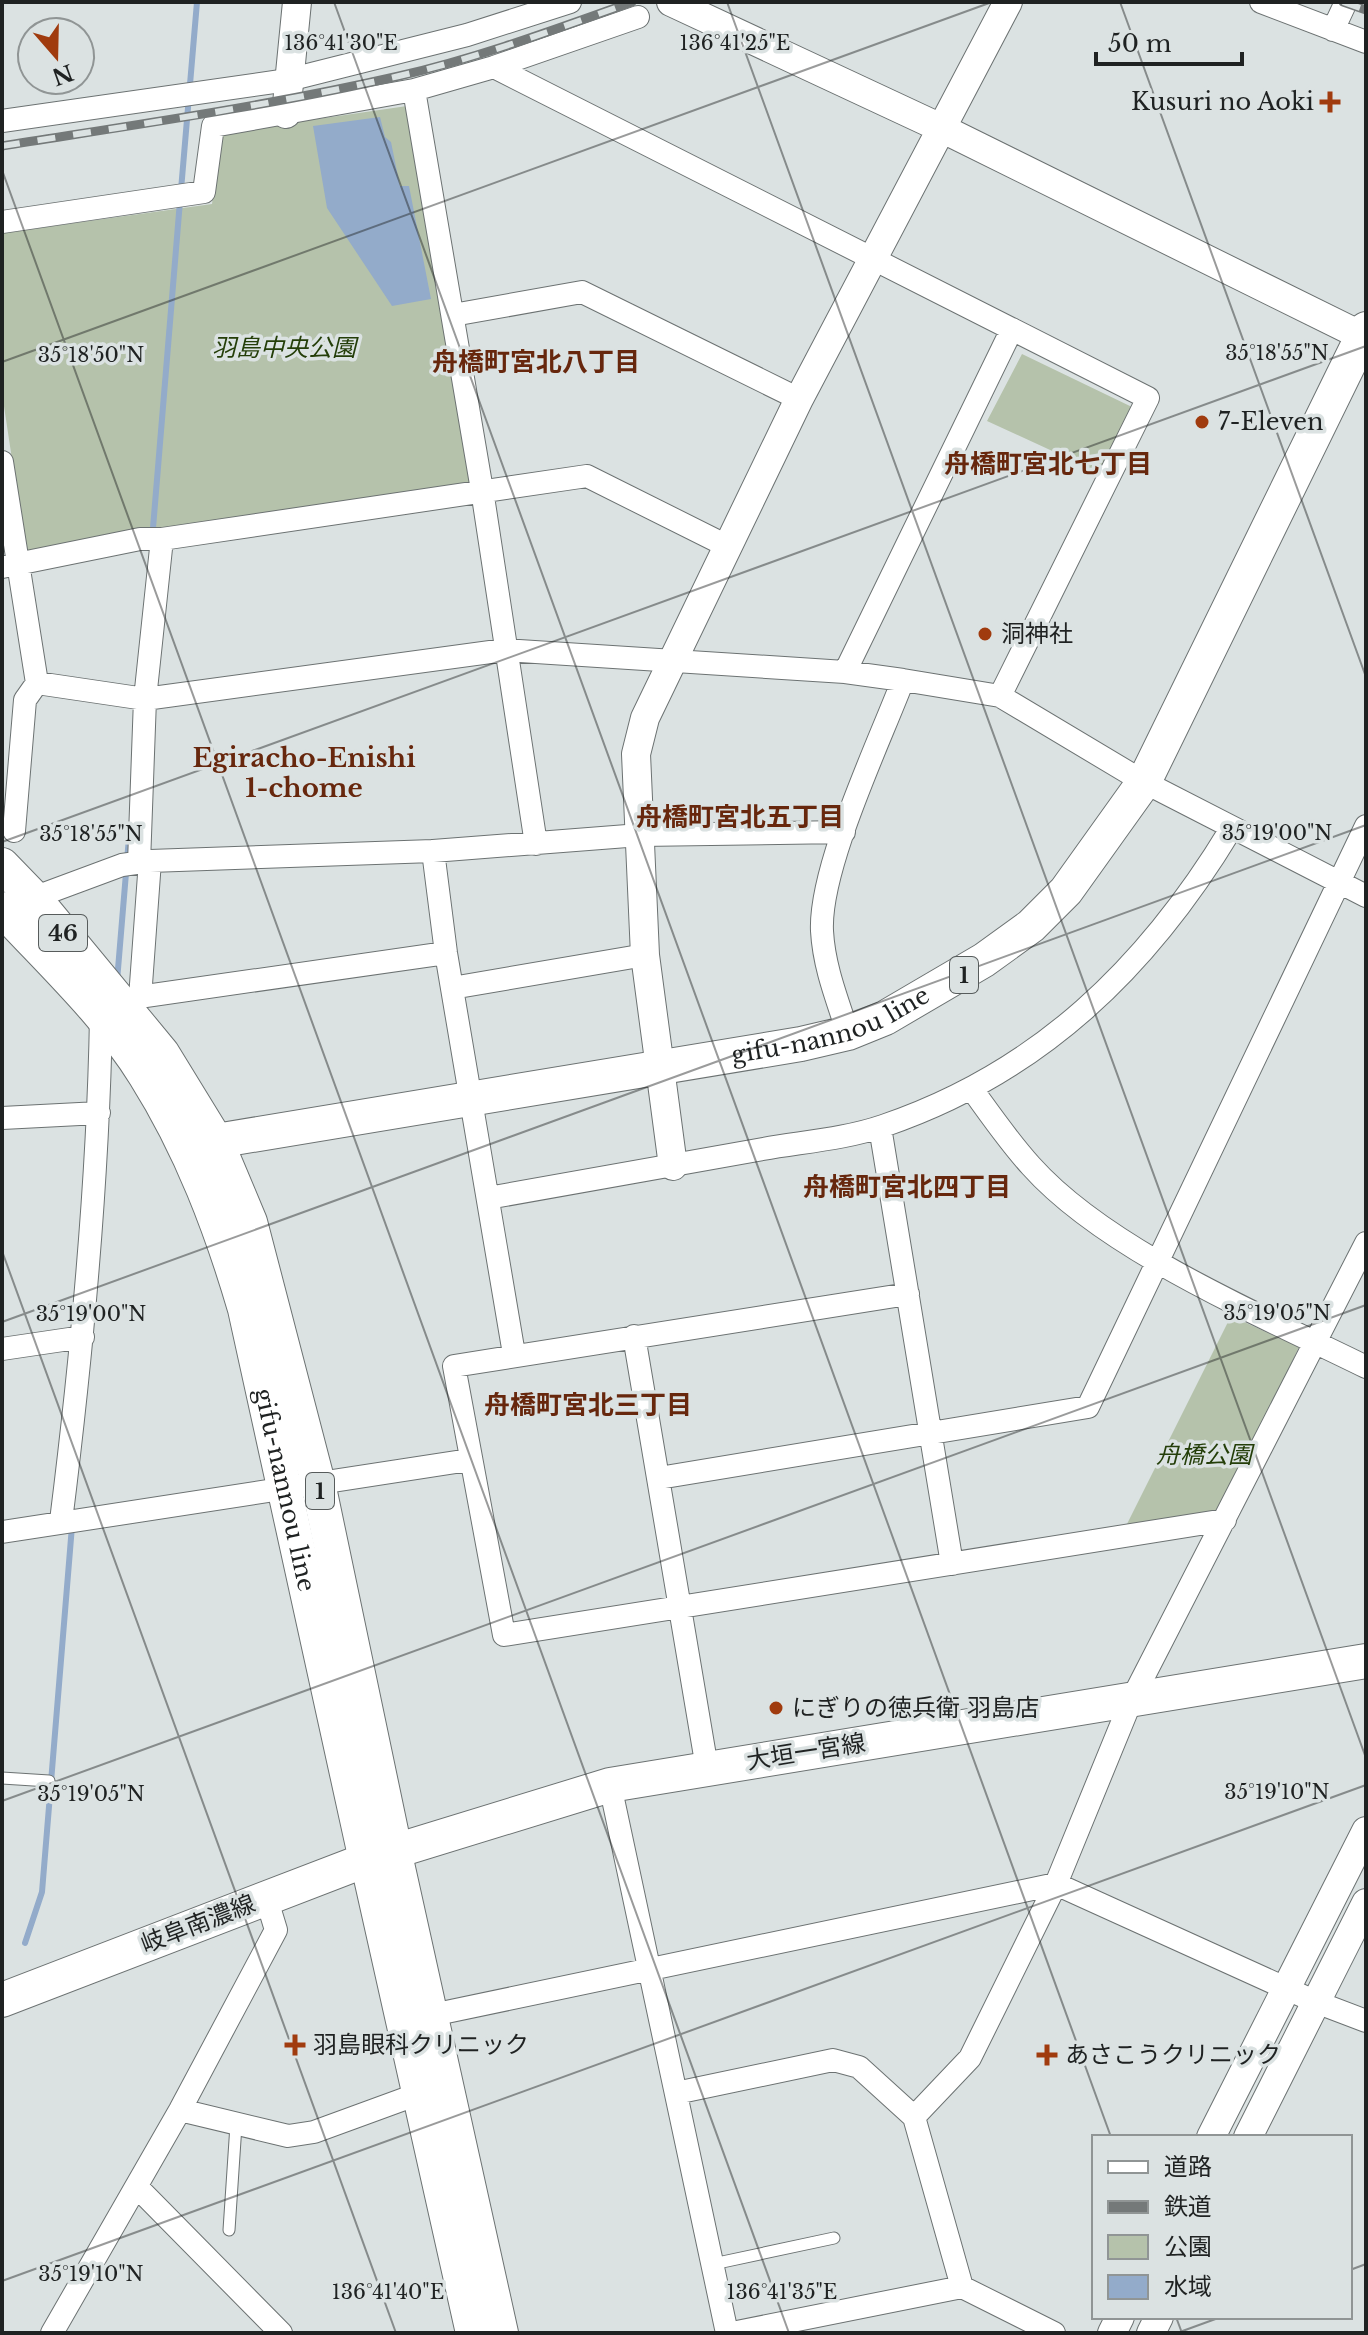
<svg xmlns="http://www.w3.org/2000/svg" width="1368" height="2335" viewBox="0 0 1368 2335" font-family="'Libre Baskerville','Noto Sans JP',serif">
	<style>
		.green { fill: #b5c2ab }
		.water { fill: #93abca }
		.lines { fill: none; stroke-linecap: round; stroke-linejoin: round }
		.stream { stroke: #93abca; stroke-width: 6 }
		.service-casing { stroke: #6c7272; stroke-width: 13 }
		.minor-casing { stroke: #6c7272; stroke-width: 24 }
		.tertiary-casing { stroke: #6c7272; stroke-width: 30 }
		.secondary-casing { stroke: #6c7272; stroke-width: 34 }
		.primary-casing { stroke: #6c7272; stroke-width: 36 }
		.service { stroke: #fff; stroke-width: 11 }
		.minor { stroke: #fff; stroke-width: 22 }
		.tertiary { stroke: #fff; stroke-width: 28 }
		.secondary { stroke: #fff; stroke-width: 32 }
		.primary { stroke: #fff; stroke-width: 34 }
		.rail-casing { stroke: #747979; stroke-width: 9 }
		.rail { stroke: #dbe2e2; stroke-width: 6; stroke-dasharray: 18; stroke-linecap: butt }
		.ticks { fill: none; stroke: #1f2222; stroke-width: 2; stroke-opacity: 0.45 }
		.poi-dot { fill: #a03b0e; stroke: #dbe2e2; stroke-width: 3 }
		.labels { text-anchor: middle; stroke-width: 7; stroke-linejoin: round; paint-order: stroke }
		.shield { fill: #dbe2e2; stroke: #575c5c; stroke-width: 2 }
		.shield-label { font-size: 22px; font-weight: bold; fill: #1f2222 }
		.poi-label { font-size: 24px; fill: #1f2222; stroke: #dbe2e2; text-anchor: start }
		.park-label { font-size: 24px; font-style: italic; fill: #243e09; stroke: #dbe2e2 }
		.street-label { font-size: 24px; fill: #1f2222; stroke: #dbe2e2 }
		.neighbourhood-label { font-size: 26px; font-weight: bold; fill: #67270d; stroke: #dbe2e2 }
		.ticks-label { font-size: 20px; text-anchor: middle; fill: #1f2222; stroke: #dbe2e2; stroke-width: 7; stroke-linejoin: round; paint-order: stroke }
	</style>
	<rect width="100%" height="100%" fill="#dbe2e2"/>
	<path class="green" d="M407,106l66,377 -447,69 -24,-159v-160l210,-29 10,-71z
		M1022,354l110,53 -32,66 -113,-52z
		M1231,1316l68,31 -79,164 -93,13z"/>
	<path class="water" d="M380,117l5,20 6,5 9,44h9l22,113 -39,7 -65,-98 -14,-82z"/>
	<g class="lines">
		<path class="stream" d="M181,190l16,-188
			M153,528l27,-327
			M117,981l12,-144
			M25,1943l17,-51 30,-366"/>
		<g class="service-casing">
			<path id="service" d="M2,1778l47,3
				M229,2230l7,-105
				M713,2264l121,-26"/>
		</g>
		<g class="minor-casing">
			<path id="minor" d="M1261,2l105,40
				M1333,30l13,-28
				M494,67l654,331 -148,298
				M414,90l68,400 54,354
				M2,121l286,-41 179,-45 103,-33
				M2,222l202,-30 9,-66 201,-36 80,-23 144,-50
				M453,315l129,-23 217,107
				M2,462l35,221 -12,17 -11,131
				M2,567l138,-28h22l425,-63 140,70
				M845,672l167,-343
				M37,683l108,16 360,-49 340,22 58,8 97,16 144,86 222,114
				M433,851l13,102 68,401
				M139,863l6,-164 17,-160
				M25,901l97,-36 28,-4 283,-10 207,-16 204,-3
				M452,988l193,-33
				M140,998l10,-137
				M118,1000l328,-47
				M848,1033c-11,-34 -24,-66 -26,-102 -3,-63 57,-188 81,-251
				M971,1088c19,26 38,54 60,78 76,85 232,150 335,201
				M2,1118l97,-5
				M880,1127l72,437
				M488,1198c92,-16 184,-32 275,-49 39,-7 82,-10 120,-23 156,-53 264,-158 348,-297
				M908,1294l-454,72 50,269 721,-115
				M634,1336l73,432
				M2,1349l81,-12
				M659,1478l429,-71 278,-581
				M61,1521c21,-167 37,-335 40,-504
				M2,1532l467,-72
				M610,1785l117,548
				M432,2015l624,-131 260,118 50,19
				M676,2093l157,-33 26,7 55,50 48,170
				M180,2110l108,26 26,-4 104,-38
				M914,2117l56,-59 86,-174 75,-183 235,-458
				M137,2187l144,146
				M52,2333l128,-223 96,-180 -10,-33
				M732,2333l230,-46 92,46"/>
		</g>
		<g class="tertiary-casing">
			<path id="tertiary" d="M671,2l270,126 425,210
				M286,114l11,-112
				M673,1166l-28,-211 -9,-201 9,-36 154,-319 209,-397
				M1211,2137l155,-306
				M1248,2137l118,-234
				M1112,2333l8,-16
				M1151,2333l8,-16"/>
		</g>
		<g class="secondary-casing">
			<path id="secondary" d="M395,1850l107,483
				M366,1860l106,473"/>
		</g>
		<g class="primary-casing">
			<g id="primary">
				<path d="M2,865l32,33 128,155 54,88 34,81 68,261 77,367"/>
				<path id="s1" d="M2,909c49,53 105,105 143,166 46,73 76,152 100,234l121,551"/>
				<path id="s2" d="M191,1157l25,-16 585,-97 47,-11 37,-15 99,-58 47,-34 35,-35 78,-109 222,-453"/>
				<path d="M2,2000l364,-140 244,-75 756,-124"/>
			</g>
		</g>
		<use href="#service" class="service"/>
		<use href="#minor" class="minor"/>
		<use href="#tertiary" class="tertiary"/>
		<use href="#secondary" class="secondary"/>
		<use href="#primary" class="primary"/>
		<g class="rail-casing">
			<path id="rail" d="M1343,2l23,8
				M2,146c132,-21 266,-40 397,-70 79,-18 157,-47 233,-74"/>
		</g>
		<use href="#rail" class="rail"/>
	</g>
	<path class="ticks" d="M334,2l777,2135M727,2l639,1756M1120,2l246,675M2,170l787,2163M2,362l990,-360M2,842l1364,-496M2,1251l394,1082M2,1322l1364,-497M2,1801l1364,-496M1350,2270l16,-6M2,2281l1364,-496M1176,2317l6,16M2,2331l1,2M1177,2333l44,-16"/>
	<g class="poi-dot">
		<path d="M1326 90h8v8h8v8h-8v8h-8v-8h-8v-8h8z"/>
		<circle cx="1202" cy="422" r="8"/>
		<circle cx="985" cy="634" r="8"/>
		<circle cx="776" cy="1708" r="8"/>
		<path d="M291 2033h8v8h8v8h-8v8h-8v-8h-8v-8h8z"/>
		<path d="M1043 2043h8v8h8v8h-8v8h-8v-8h-8v-8h8z"/>
	</g>
	<g class="labels">
		<g class="shield">
			<rect x="39" y="915" width="48" height="36" rx="6"/>
			<rect x="950" y="957" width="28" height="36" rx="6"/>
			<rect x="306" y="1473" width="28" height="36" rx="6"/>
		</g>
		<g class="shield-label">
			<text x="63" y="941">46</text>
			<text x="964" y="983">1</text>
			<text x="320" y="1499">1</text>
		</g>
		<g class="poi-label">
			<text x="1314" y="110" text-anchor="end">Kusuri no Aoki</text>
			<text x="1218" y="430">7-Eleven</text>
			<text x="1001" y="642">洞神社</text>
			<text x="792" y="1716">にぎりの徳兵衛 羽島店</text>
			<text x="313" y="2053">羽島眼科クリニック</text>
			<text x="1065" y="2063">あさこうクリニック</text>
		</g>
		<g class="park-label">
			<text x="284" y="356">羽島中央公園</text>
			<text x="1204" y="1463">舟橋公園</text>
		</g>
		<g class="street-label">
			<text dy="8" stroke="none"><textPath href="#s2" startOffset="656">gifu-nannou line</textPath></text>
			<text dy="8" stroke="none"><textPath href="#s1" startOffset="660">gifu-nannou line</textPath></text>
			<text transform="translate(806 1752) rotate(-9)" y="8">大垣一宮線</text>
			<text transform="translate(198 1924) rotate(-21)" y="8">岐阜南濃線</text>
		</g>
		<g class="neighbourhood-label">
			<text x="536" y="371">舟橋町宮北八丁目</text>
			<text x="1048" y="473">舟橋町宮北七丁目</text>
			<text x="304" y="767">Egiracho-Enishi<tspan x="304" dy="30">1-chome</tspan></text>
			<text x="740" y="826">舟橋町宮北五丁目</text>
			<text x="907" y="1196">舟橋町宮北四丁目</text>
			<text x="588" y="1414">舟橋町宮北三丁目</text>
		</g>
	</g>
	<g class="ticks-label">
		<text x="735" y="50">136°41'25"E</text>
		<text x="341" y="50">136°41'30"E</text>
		<text x="1277" y="360">35°18'55"N</text>
		<text x="91" y="362">35°18'50"N</text>
		<text x="1277" y="840">35°19'00"N</text>
		<text x="91" y="841">35°18'55"N</text>
		<text x="1277" y="1320">35°19'05"N</text>
		<text x="91" y="1321">35°19'00"N</text>
		<text x="1277" y="1799">35°19'10"N</text>
		<text x="91" y="1801">35°19'05"N</text>
		<text x="91" y="2281">35°19'10"N</text>
		<text x="388" y="2299">136°41'40"E</text>
		<text x="782" y="2299">136°41'35"E</text>
	</g>
	<rect width="1368" height="2335" fill="none" stroke="#1f2222" stroke-width="8"/>
	<rect x="1092" y="2135" width="260" height="184" fill="#dbe2e2" stroke="#909595" stroke-width="2"/>
	<rect x="1108" y="2161" width="40" height="12" fill="#ffffff" stroke="#909595" stroke-width="2"/>
	<text x="1164" y="2175" font-size="24" fill="#1f2222">道路</text>
	<rect x="1108" y="2201" width="40" height="12" fill="#747979" stroke="#909595" stroke-width="2"/>
	<text x="1164" y="2215" font-size="24" fill="#1f2222">鉄道</text>
	<rect x="1108" y="2235" width="40" height="24" fill="#b5c2ab" stroke="#909595" stroke-width="2"/>
	<text x="1164" y="2255" font-size="24" fill="#1f2222">公園</text>
	<rect x="1108" y="2275" width="40" height="24" fill="#93abca" stroke="#909595" stroke-width="2"/>
	<text x="1164" y="2295" font-size="24" fill="#1f2222">水域</text>
	<g transform="translate(56 56) rotate(160)"><circle r="38" fill="#dbe2e2" stroke="#909595" stroke-width="2"/>
	<path d="M0-6L14 30L0 20L-14 30Z" fill="#a03b0e"/>
	<text y="-12" font-size="22" font-weight="bold" text-anchor="middle" fill="#1f2222">N</text>
	</g>
	<path d="M1096 52v12h146v-12" fill="none" stroke="#1f2222" stroke-width="4"/>
	<text x="1108" y="52" font-size="24" fill="#1f2222" stroke="#dbe2e2" stroke-width="6" paint-order="stroke">50 m</text>
</svg>
